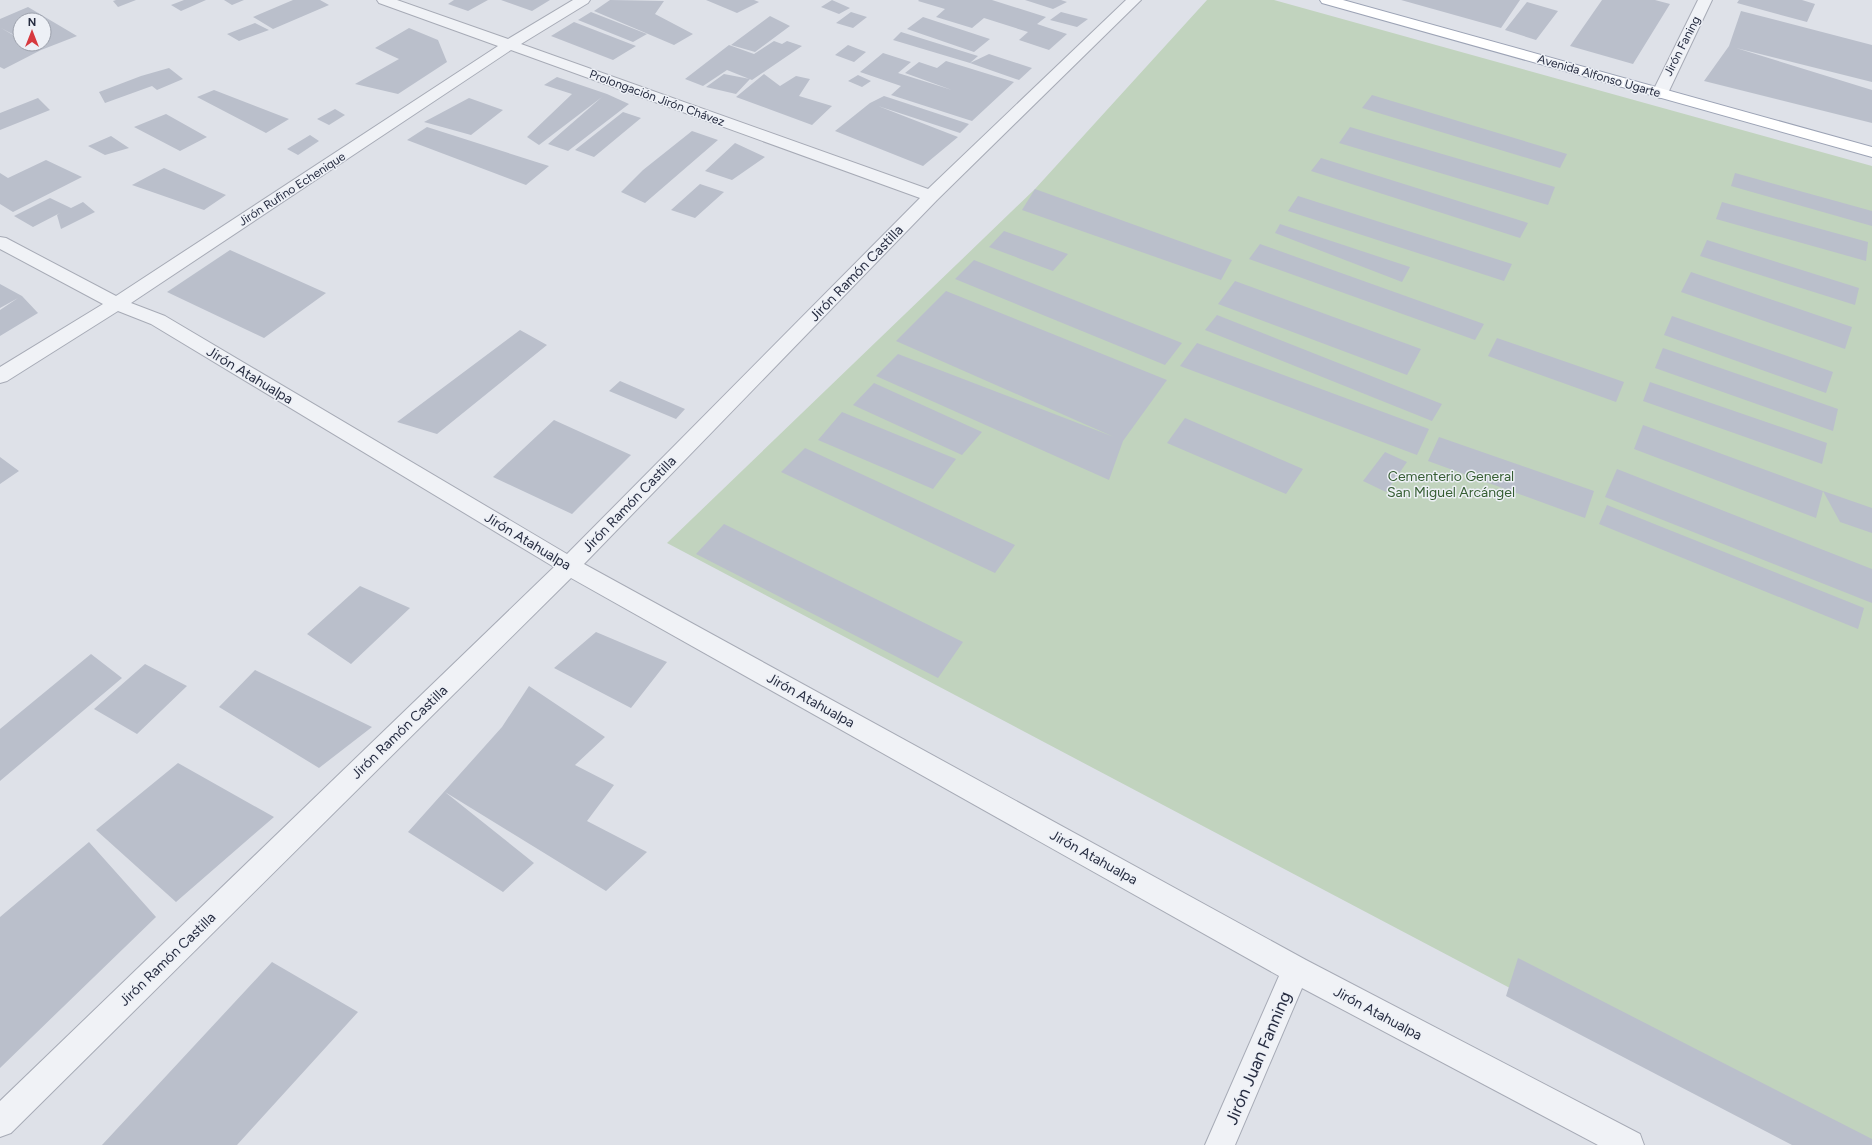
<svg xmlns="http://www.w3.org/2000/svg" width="1872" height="1145" viewBox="0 0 1872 1145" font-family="Figtree,sans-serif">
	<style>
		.green { fill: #c1d3be }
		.building { fill: #babfcb; fill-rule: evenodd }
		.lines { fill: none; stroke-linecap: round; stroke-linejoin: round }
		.minor-casing { stroke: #a7abb6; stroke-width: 2 }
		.major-casing { stroke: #9ca3b5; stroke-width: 2 }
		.minor { fill: #f0f2f6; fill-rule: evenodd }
		.major { fill: #fff; fill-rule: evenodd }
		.labels { text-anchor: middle; stroke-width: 3; stroke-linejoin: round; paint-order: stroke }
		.far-street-label { font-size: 12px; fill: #262c40; stroke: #edf0f6 }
		.street-label { font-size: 14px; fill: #262c40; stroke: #edf0f6 }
		.park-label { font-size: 14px; fill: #355d32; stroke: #edf0f6 }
		.near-street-label { font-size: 17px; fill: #262c40; stroke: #edf0f6 }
	</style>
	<rect width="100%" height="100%" fill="#dee1e8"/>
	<path class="green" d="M1207,0h67l598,166v979h-65l-1140,-602 368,-354z"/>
	<path class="building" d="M116,0h20l-18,7 -5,-6z
		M184,0h22l-25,11 -10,-6z
		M224,0h20l-12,5z
		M293,0h27l9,5 -56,24 -20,-12z
		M454,0h34l-20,11 -20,-7z
		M501,0h49l-18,11z
		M610,0l54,1 -9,13 38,20 -19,11 -80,-34z
		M706,0h48l5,2 -22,11z
		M832,0l18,8 -11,6 -18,-7z
		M919,0h73l54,17 -9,7 30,10 -18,16 -30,-10 9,-8 -44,-14 -12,10 -36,-11 9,-8 -27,-8z
		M1025,0h36l6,2 -14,7z
		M1401,0h119l-19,28z
		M1602,0h53l15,4 -37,60 -63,-18z
		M1739,0h63l13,4 -8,18 -70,-19z
		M1527,2l31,9 -22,29 -31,-10z
		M28,7l49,29 -36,14 -37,19 -4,-2v-48zM20,20h24v24h-24v-5l-19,-11 19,10z
		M1741,11l131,34v37l-136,-34 136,42v33l-168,-42 25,-35z
		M591,12l56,22 -14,8 -55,-22z
		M851,12l16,5 -14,11 -17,-5z
		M1061,12l27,7 -11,8 -27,-7z
		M770,16l20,10 -35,26 -24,-7z
		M923,17l67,22 -16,13 -67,-23z
		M574,22l62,24 -23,14 -62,-24z
		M255,23l14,7 -30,11 -12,-7z
		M409,28l29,12 9,22 -49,32 -43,-10 44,-25 -24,-11z
		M901,32l77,24 -8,7 -77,-23z
		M774,41l8,3 5,-3 15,5 -50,34 -25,-10 -24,16 -18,-7 44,-34 25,9z
		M848,45l18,7 -12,10 -19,-7z
		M883,53l28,9 -13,11 54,17 -47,-17 14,-11 18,6 9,-7 68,21 -42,39 -81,-26 10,-9 -41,-14z
		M989,54l43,14 -13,12 -49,-17z
		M169,68l14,11 -26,11 -5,-4 -47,17 -6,-11 42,-16z
		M724,74l26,5 -14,15 -30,-7z
		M764,74l16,12 16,-10 14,3 -11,17 33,10 -20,19 -76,-28z
		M858,75l13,6 -9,6 -14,-6z
		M557,77l50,17 22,10 -61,47 -20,-7 54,-47 -63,48 -12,-8 45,-43 -28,-9z
		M214,90l75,29 -23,14 -69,-36z
		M1372,95l195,59 -7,14 -198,-60z
		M884,96l85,28 -9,9 -82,-27 80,31 -35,29 -88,-35 35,-28z
		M38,98l12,12 -50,20v-17z
		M469,98l34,12 -32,25 -47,-13z
		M335,109l10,6 -16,10 -12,-6z
		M623,112l18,6 -47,39 -19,-7z
		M166,114l41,23 -27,14 -46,-24z
		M427,127l122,39 -23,19 -119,-45z
		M1350,127l205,60 -7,18 -209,-62z
		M692,131l26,9 -73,63 -24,-11 22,-22z
		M310,135l9,6 -21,14 -11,-6z
		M111,136l18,12 -24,7 -17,-9z
		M735,143l30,14 -33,23 -27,-9z
		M1321,158l207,65 -8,15 -209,-67z
		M46,160l36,17 -69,35 -13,-8v-31l8,5z
		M164,168l62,27 -22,15 -72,-25z
		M1735,173l137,38v15l-141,-40z
		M700,184l24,8 -29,26 -24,-8z
		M1035,189l197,71 -11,20 -199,-70z
		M1298,196l214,68 -8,17 -216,-70z
		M50,198l21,10 12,-6 12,10 -34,17 -4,-14 3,-2 -27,14 -19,-11z
		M1722,202l146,40 -2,19 -150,-42z
		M1280,224l130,43 -8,15 -127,-49z
		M1004,231l64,23 -15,17 -64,-24z
		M1707,240l152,48 -4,17 -155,-49z
		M1260,244l224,80 -9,16 -226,-81z
		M230,250l96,43 -62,45 -97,-46z
		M974,260l208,83 -17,22 -210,-86z
		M1691,272l161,55 -7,22 -164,-57z
		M1235,281l186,68 -14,26 -189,-71z
		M0,284l22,12 16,17 -38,23v-26l18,-12 -18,10z
		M946,291l221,89 -44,61 -14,39 -233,-104 22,-22 216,83 -218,-96z
		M1217,315l225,89 -10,17 -227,-91z
		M1672,316l161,56 -7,21 -162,-58z
		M520,330l27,15 -110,89 -40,-12z
		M1497,338l127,44 -8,20 -128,-46z
		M1197,343l232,86 -12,26 -237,-89z
		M1663,348l175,61 -5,22 -178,-63z
		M620,381l65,28 -9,10 -67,-28z
		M1650,382l177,61 -5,21 -179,-63z
		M874,383l108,49 -20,23 -109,-50z
		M842,412l114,47 -23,30 -115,-49z
		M1185,418l118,51 -17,25 -119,-51z
		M554,420l77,35 -59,59 -79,-37z
		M1643,425l180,66 -7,27 -182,-69z
		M1439,437l155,54 -9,27 -157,-57z
		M805,448l210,97 -20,28 -214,-101z
		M1385,452l22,10 -21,30 -23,-11z
		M0,457l19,14 -19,13z
		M1617,469l255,100v34l-267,-106z
		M1823,491l49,17v25l-32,-11z
		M1607,505l257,103 -6,21 -259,-105z
		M724,524l239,118 -25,36 -242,-124z
		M360,586l50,22 -59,56 -44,-30z
		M596,632l71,30 -36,46 -77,-40z
		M91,654l31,24 -122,103v-52z
		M145,664l42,22 -50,48 -43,-25z
		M255,670l117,57 -53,41 -100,-61z
		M529,686l76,51 -30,28 39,20 -27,36 60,31 -41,39 -161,-99 89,71 -31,29 -95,-60 94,-105z
		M178,763l96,54 -98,85 -80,-72z
		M89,842l67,75 -156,151v-151z
		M1518,958l354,181v6h-80l-286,-149z
		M272,962l86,50 -121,133h-135z"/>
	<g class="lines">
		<g class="minor-casing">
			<path id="minor" d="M377,0h20l111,39 65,-39h17l-2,3 -67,41 407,145 198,-189h15l-204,200 -353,364 722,396 334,174 4,11h-46l-296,-157 -67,157h-30l74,-169 -708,-398 -560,555 -11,4v-36l554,-534 -403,-243 -33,-13 -111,70 -7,2v-16l103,-63 -103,-55v-12l6,1 110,58 382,-250 -119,-43zM511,50l409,148 -353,356 -402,-238 -34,-13z
				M1698,0h14l-44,93 -3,3 -5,2 -5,-2 -3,-3z"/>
		</g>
		<g class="major-casing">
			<path id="major" d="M1320,0h23l529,147v10l-550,-154z"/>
		</g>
		<use href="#minor" class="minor"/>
		<use href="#major" class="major"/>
	</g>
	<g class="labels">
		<g class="far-street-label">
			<text transform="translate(1682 46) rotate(-63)" y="4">Jirón Faning</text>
			<text transform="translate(1599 76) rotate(16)" y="4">Avenida Alfonso Ugarte</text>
			<text transform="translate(657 98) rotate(20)" y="4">Prolongación Jirón Chávez</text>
			<text transform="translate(292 189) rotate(-33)" y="4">Jirón Rufino Echenique</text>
		</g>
		<g class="street-label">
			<text transform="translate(856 273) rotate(-46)" y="5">Jirón Ramón Castilla</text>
			<text transform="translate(250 375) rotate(31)" y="5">Jirón Atahualpa</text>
			<text transform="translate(629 504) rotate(-46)" y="5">Jirón Ramón Castilla</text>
			<text transform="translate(528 541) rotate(31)" y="5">Jirón Atahualpa</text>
			<text transform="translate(811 700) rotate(29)" y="5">Jirón Atahualpa</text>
			<text transform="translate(399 732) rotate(-44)" y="5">Jirón Ramón Castilla</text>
			<text transform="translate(1094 857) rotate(29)" y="5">Jirón Atahualpa</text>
			<text transform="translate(167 959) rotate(-44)" y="5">Jirón Ramón Castilla</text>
			<text transform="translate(1378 1013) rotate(28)" y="5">Jirón Atahualpa</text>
		</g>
		<g class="park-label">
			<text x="1451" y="481">Cementerio General<tspan x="1451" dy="16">San Miguel Arcángel</tspan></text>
		</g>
		<g class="near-street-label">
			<text transform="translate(1258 1058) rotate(-67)" y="6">Jirón Juan Fanning</text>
		</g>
	</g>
	<g transform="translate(32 32)"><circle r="19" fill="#edf0f6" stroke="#9da2ad"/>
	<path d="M0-3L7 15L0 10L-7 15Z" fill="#d7393f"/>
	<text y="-6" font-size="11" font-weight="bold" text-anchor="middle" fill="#262c40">N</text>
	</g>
</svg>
